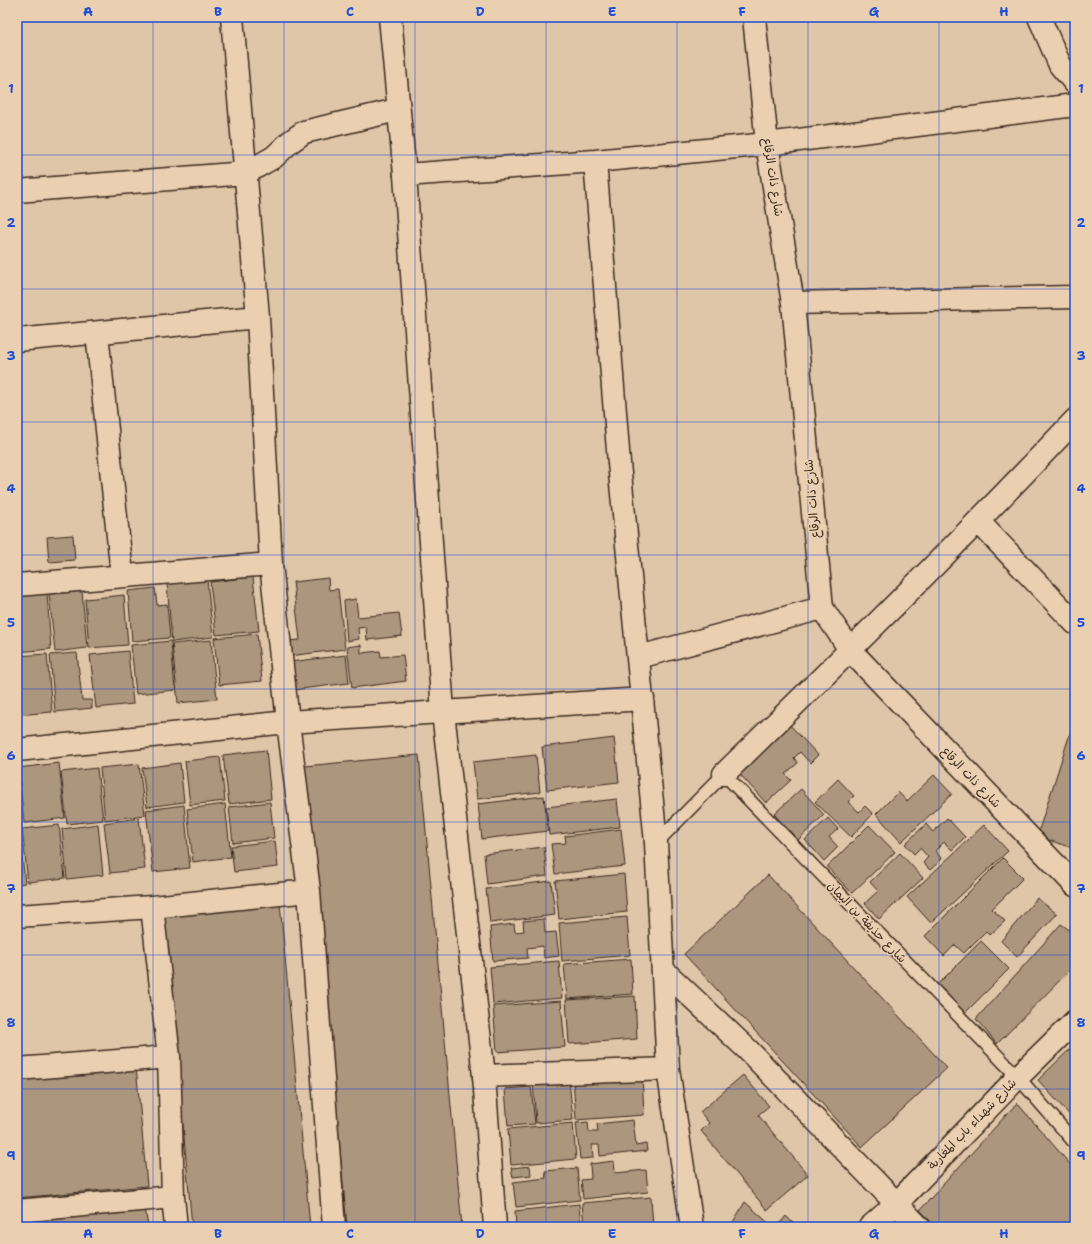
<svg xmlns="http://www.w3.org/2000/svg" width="1092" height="1244" viewBox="0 0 1092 1244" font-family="'Shantell Sans','Playpen Sans Arabic',sans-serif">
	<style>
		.building { fill: #ac967e; stroke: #3b2a1e }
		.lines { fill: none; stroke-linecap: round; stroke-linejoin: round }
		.lane-casing { stroke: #3b2a1e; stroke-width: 15 }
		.street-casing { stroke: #3b2a1e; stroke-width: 25 }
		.primary-casing { stroke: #3b2a1e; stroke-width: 25 }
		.lane { stroke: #ead0b1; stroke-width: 12 }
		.street { stroke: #ead0b1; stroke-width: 22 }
		.primary { stroke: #ead0b1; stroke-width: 22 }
		.grid { fill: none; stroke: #1d4ed8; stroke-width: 1; stroke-opacity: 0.55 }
		.labels { text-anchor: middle; stroke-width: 3; stroke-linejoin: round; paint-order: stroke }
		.street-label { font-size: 12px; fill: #3b2a1e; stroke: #ead0b1 }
		.neatline { fill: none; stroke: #1d4ed8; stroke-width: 1.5 }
		.grid-label { font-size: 13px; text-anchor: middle; font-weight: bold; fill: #1d4ed8 }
	</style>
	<rect width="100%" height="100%" fill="#e0c6a8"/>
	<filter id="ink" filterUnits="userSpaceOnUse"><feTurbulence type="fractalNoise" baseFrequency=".025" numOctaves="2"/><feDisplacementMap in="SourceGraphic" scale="8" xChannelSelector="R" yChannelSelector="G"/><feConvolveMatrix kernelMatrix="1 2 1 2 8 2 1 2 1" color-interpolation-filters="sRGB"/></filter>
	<g filter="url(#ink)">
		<path class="building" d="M73,535l2,25 -26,2 -2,-25z
			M253,577l6,54 -43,4 -6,-53z
			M328,578l1,12 9,-1 7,60 -56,7 -2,-15 13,-1 -7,-58z
			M207,580l6,57 -41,5 -5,-58z
			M155,588l2,17 10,-1 3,34 -38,3 -4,-50z
			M82,591l5,57 -32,4 -6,-58z
			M47,594l4,55 -34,3v-56z
			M124,595l4,50 -39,3 -4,-49z
			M356,599l2,18 41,-4 3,23 -35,4 -1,-13 -8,1 1,11 -12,2 -3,-40z
			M257,634l5,47 -43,4 -5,-47z
			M211,640l6,59 -39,4 -6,-59z
			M171,641l4,49 -39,4 -5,-49z
			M361,645v8l19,-2 1,6 22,-2 3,26 -54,7 -5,-41z
			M128,651l5,53 -37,4 -6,-53z
			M77,653l5,47h10v8l-37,4 -5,-57z
			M47,654l5,58 -35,3v-59z
			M346,655l3,28 -56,7 -3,-28z
			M1075,718v131l-38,-13z
			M788,723l30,32 -8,8 -10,-11 -6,6 4,5 -13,11 6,6 -25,23 -29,-32z
			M614,738l5,44 -72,8 -5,-43z
			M266,750l5,49 -42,5 -6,-49z
			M419,755l43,472h-115l-42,-461z
			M536,755l4,37 -63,7 -4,-37z
			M220,757l5,44 -35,4 -5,-44z
			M59,763l6,55 -41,5 -6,-55z
			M180,763l4,39 -37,5 -5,-39z
			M139,764l6,51 -40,5 -5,-52z
			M97,768l6,52 -36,4 -6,-52z
			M934,775l18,19 -51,48 -25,-28 22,-22 9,9z
			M838,779l16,17 -6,6 11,10 6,-6 8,8 -22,23 -36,-35z
			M801,789l23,26 -26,25 -24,-26z
			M544,796l4,35 -66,8 -4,-35z
			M617,799l3,28 -71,8 -3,-28z
			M270,802l4,36 -41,5 -4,-36z
			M225,804l6,53 -38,5 -6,-53z
			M184,805l6,63 -37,4 -7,-62z
			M139,818l6,51 -35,4 -6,-50z
			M828,818l10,11 -9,8 9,10 -14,14 -19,-21z
			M947,818l18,19 -13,13 -8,-8 -9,9 7,8 -12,11 -7,-7 5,-6 -8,-9 -6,6 -9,-10 21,-20 7,8z
			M98,824l5,51 -36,4 -5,-50z
			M59,825l6,53 -37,4 -6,-53z
			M869,825l26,27 -43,41 -25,-26z
			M984,825l24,26 -77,72 -24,-26z
			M17,827h2l6,56 -8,1z
			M621,829l4,37 -70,8 -4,-30 15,-1 -1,-7z
			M275,841l3,26 -44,5 -3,-26z
			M544,847l3,29 -60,8 -3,-30z
			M900,853l23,25 -44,41 -14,-16 13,-12 -8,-9z
			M1003,858l20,20 -31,31 13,12 -15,14 -4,-4 -22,22 -9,-8 -11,11 -19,-20z
			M624,874l3,38 -68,7 -4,-38z
			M768,875l179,193 -85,79 -178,-193z
			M551,881l4,34 -65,8 -4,-34z
			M1037,898l20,16 -40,43 -16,-16z
			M280,903l30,324h-118l-28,-313z
			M627,917l3,38 -68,6 -3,-38z
			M544,919l1,14 11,-1 3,24 -15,2 -1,-12 -16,2 1,10 -35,3 -3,-34 24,-3 1,8 9,-1 -1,-10z
			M1061,924l14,10v31l-78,79 -21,-25z
			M981,941l28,28 -45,45 -28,-28z
			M631,959l2,35 -66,5 -3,-35z
			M559,961l3,37 -69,6 -3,-37z
			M635,996l2,43 -68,5 -3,-44z
			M561,1001l4,46 -68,5 -4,-46z
			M1075,1044v77l-37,-41z
			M136,1066l11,120 -130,12v-121z
			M642,1075l2,40 -68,5 -3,-41z
			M743,1075l26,31 -11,9 50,60 -41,35 -66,-79 8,-8 -9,-11z
			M569,1080l4,40 -37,3 -3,-40z
			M531,1087l4,37 -27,2 -3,-37z
			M1017,1103l58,67v57h-139l-16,-17z
			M633,1120l3,26 10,-2 1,7 -47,5 -1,-11h-7l1,13 -13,1 -4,-36 12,-1 1,10h9l-1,-8z
			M573,1123l3,36 -65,6 -3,-36z
			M614,1161l1,12 31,-3 2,22 -65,7 -2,-19 10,-1 -1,-15z
			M530,1166l1,9 -18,2 -2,-9z
			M577,1168l3,32 -64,7 -3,-25 33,-4 -1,-7z
			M651,1197l2,30h-69l-2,-24z
			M745,1202l28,25h-43z
			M579,1204l2,23h-65l-1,-16z
			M145,1207l3,20h-131v-3z
			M786,1216l11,11h-20z"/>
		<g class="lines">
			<g class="lane-casing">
				<path id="lane" d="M656,843l68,-69 294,303 57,66"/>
			</g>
			<g class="street-casing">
				<path id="street" d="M232,17l26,300 13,247 17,158 21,169 25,336
					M754,17l13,127 26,159 29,305 29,43 224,234
					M1039,17l21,48 15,18
					M595,161l24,302 37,380 12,226 24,158
					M405,175l190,-14 172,-17 308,-39
					M17,191l229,-18 28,-16 16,-15 14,-10 93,-22
					M793,303l282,-6
					M97,333l25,242
					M17,340l241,-23
					M979,522l96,101
					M17,585l254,-21
					M639,657l183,-49
					M17,750l271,-28 355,-23
					M724,774c119,-116 237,-233 351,-354
					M152,907l17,150 4,140 3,30
					M17,916l135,-9 157,-16
					M663,970l85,80 171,177
					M17,1069l152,-12
					M484,1076l184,-7
					M17,1211l156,-14
					M870,1227l26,-23 122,-127 57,-56"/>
			</g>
			<g class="primary-casing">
				<path id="primary" d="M390,17l15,158 38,537 41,364 11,151"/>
			</g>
			<use href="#lane" class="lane"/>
			<use href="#street" class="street"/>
			<use href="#primary" class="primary"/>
		</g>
	</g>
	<path class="grid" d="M153,17v1210M284,17v1210M415,17v1210M546,17v1210M677,17v1210M808,17v1210M939,17v1210M17,155h1058M17,289h1058M17,422h1058M17,555h1058M17,689h1058M17,822h1058M17,955h1058M17,1089h1058"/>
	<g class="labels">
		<g class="street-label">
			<text transform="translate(773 177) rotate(81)" y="4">شارع ذات الرقاع</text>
			<text transform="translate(812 499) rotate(-95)" y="4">شارع ذات الرقاع</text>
			<text transform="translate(971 777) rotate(46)" y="4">شارع ذات الرقاع</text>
			<text transform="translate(867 922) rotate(46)" y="4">شارع حذيفة بن اليمان</text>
			<text transform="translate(972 1124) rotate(-46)" y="4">شارع شهداء باب المغاربة</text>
		</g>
	</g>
	<rect width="1092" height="1244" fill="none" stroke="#ead0b1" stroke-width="44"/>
	<rect x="22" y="22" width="1048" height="1200" class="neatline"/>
	<g class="grid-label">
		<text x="88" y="16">A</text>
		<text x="218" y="16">B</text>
		<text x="350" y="16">C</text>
		<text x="480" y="16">D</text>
		<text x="612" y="16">E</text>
		<text x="742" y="16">F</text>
		<text x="874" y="16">G</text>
		<text x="1004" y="16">H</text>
		<text x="11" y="93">1</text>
		<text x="1081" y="93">1</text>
		<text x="11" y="227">2</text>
		<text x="1081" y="227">2</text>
		<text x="11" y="360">3</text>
		<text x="1081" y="360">3</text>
		<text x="11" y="493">4</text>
		<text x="1081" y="493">4</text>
		<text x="11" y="627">5</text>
		<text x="1081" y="627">5</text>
		<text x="11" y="760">6</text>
		<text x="1081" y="760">6</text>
		<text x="11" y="893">7</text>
		<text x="1081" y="893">7</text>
		<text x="11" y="1027">8</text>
		<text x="1081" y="1027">8</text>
		<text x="11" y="1160">9</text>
		<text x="1081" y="1160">9</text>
		<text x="88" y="1238">A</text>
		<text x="218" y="1238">B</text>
		<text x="350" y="1238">C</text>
		<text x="480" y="1238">D</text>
		<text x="612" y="1238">E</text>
		<text x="742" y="1238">F</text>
		<text x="874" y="1238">G</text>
		<text x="1004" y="1238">H</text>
	</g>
</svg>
